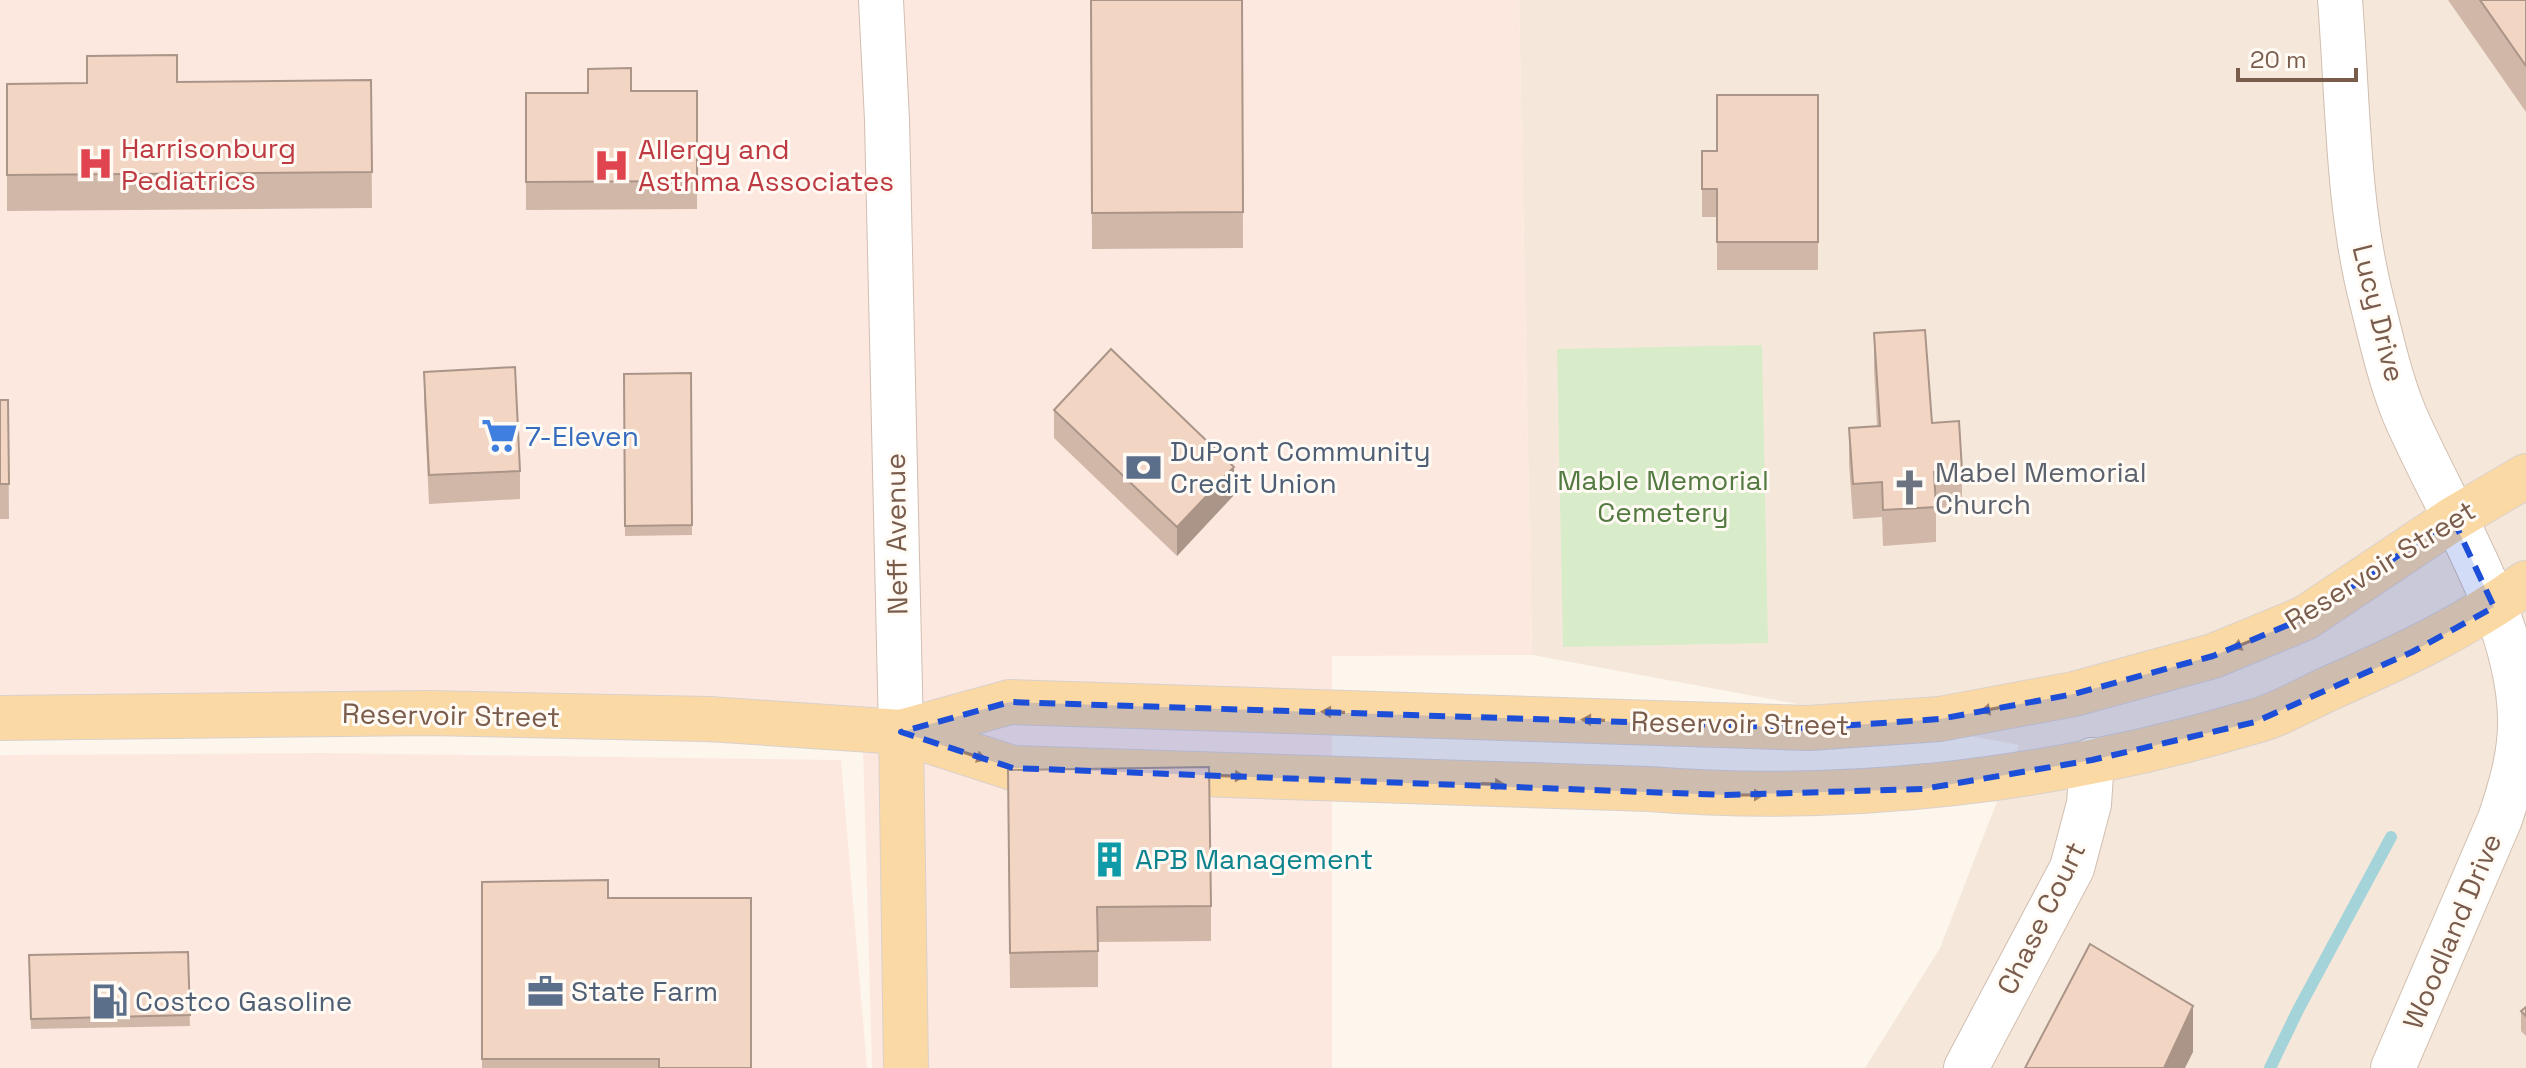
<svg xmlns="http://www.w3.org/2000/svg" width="2526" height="1068" font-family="'Space Grotesk',sans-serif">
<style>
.residential{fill:#f5e8da}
.commercial{fill:#fde8e0}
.green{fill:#d8ecc9}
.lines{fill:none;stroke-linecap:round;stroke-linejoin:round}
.stream{stroke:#a5d3da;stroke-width:12}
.minor-casing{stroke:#d1beb0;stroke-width:46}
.major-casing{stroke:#dad1cd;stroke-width:46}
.minor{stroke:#fff;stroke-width:44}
.major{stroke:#fbd9a5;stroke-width:44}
.wall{fill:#d1b7a8}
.shaded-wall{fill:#aa9588}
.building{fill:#f3d5c3;stroke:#aa9588;stroke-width:2}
.oneway{fill:#a18267}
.marked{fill:#1d4ed8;fill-opacity:0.2;stroke:#1d4ed8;stroke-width:6;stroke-dasharray:16 10;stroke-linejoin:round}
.labels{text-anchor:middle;stroke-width:6;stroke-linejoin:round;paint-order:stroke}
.health-label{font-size:28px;fill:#be3a42;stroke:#fffaf3;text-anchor:start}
.street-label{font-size:28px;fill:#7a5c4d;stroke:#fffaf3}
.shop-label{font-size:28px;fill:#366cbe;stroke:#fffaf3;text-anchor:start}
.service-label{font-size:28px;fill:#4e5e75;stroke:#fffaf3;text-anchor:start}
.worship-label{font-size:28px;fill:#5b616d;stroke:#fffaf3;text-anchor:start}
.park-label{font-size:28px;fill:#537a41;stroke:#fffaf3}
.culture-label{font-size:28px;fill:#0d838f;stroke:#fffaf3;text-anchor:start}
</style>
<rect width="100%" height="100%" fill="#fdf6ec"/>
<polygon class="residential" points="1519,0 2526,0 2526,1068 1865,1068 1940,948 2019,745 1532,655"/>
<g class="commercial">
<polygon points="0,0 1519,0 1532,655 1332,656 1332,1068 872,1068 863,747 0,722"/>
<polygon points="321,753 841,760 867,1068 0,1068 0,755"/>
</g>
<polygon class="green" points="1762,345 1768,643 1563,647 1557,349"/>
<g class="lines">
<polyline class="stream" points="2270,1068 2298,1010 2391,837"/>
<defs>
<g id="minor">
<polyline points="881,0 887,120 901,732"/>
<path d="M2340 0C2348 99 2347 205 2372 302 2381 338 2390 379 2404 413 2444 507 2518 615 2520 718 2521 753 2511 786 2500 819L2393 1068"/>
<polyline points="1966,1068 2072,868 2089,804 2092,760"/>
</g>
<g id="major">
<path d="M0 718 429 713 709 719 901 732 1013 768 1649 789C1852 805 2057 780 2252 722 2279 715 2304 700 2330 688 2398 658 2465 627 2526 583"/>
<polyline points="901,732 1010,702 1809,728 1940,719 2074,694 2213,656 2305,618 2453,519 2526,476"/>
<polyline points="901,732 906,1068"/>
</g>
</defs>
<use href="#minor" class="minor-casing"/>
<use href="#major" class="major-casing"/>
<use href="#minor" class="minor"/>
<use href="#major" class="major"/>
</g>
<g class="wall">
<polygon points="1091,0 1242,0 1243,248 1092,249"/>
<polygon points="2448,0 2526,0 2526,112"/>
<polygon points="371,80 372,208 7,211 7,84"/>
<polygon points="631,91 697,91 697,209 526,210 526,93"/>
<polygon points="1818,95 1818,270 1717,270 1717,217 1702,217 1702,151 1717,151"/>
<polygon points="1874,333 1962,470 1962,506 1936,508 1936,542 1883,546 1882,517 1853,519 1849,464 1849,428 1877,426 1874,369"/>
<polygon points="424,372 520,471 520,499 429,504 424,400"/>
<polygon points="691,373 692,535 625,536 624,374"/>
<polygon points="0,400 8,400 9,519 0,519"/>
<polygon points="1054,410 1234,495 1177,556 1054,438"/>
<polygon points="1008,805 1211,906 1211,941 1098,942 1098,987 1010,988"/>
<polygon points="482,882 608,898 751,1068 482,1068"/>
<polygon points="188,952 190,1026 31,1029 29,955"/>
<polygon points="2526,1007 2526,1036 2521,1031 2521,1011"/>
</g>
<g class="shaded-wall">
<polygon points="1234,467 1234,495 1177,556 1177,527"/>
<polygon points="2193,1006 2193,1052 2185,1068 2164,1068"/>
</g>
<g class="building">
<polygon points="1091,0 1242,0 1243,212 1092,213"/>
<polygon points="2480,0 2526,0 2526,66"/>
<polygon points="177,55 177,82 371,80 372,172 7,175 7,84 87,83 87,56"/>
<polygon points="631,68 631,91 697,91 697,181 526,182 526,93 588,93 588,69"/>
<polygon points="1717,95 1818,95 1818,242 1717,242 1717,189 1702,189 1702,151 1717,151"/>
<polygon points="1925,330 1932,423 1959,421 1962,470 1934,472 1936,507 1883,510 1882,482 1853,484 1849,428 1880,426 1874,333"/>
<polygon points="1111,349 1234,467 1177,527 1054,410"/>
<polygon points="515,367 520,471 429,475 424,372"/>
<polygon points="691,373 692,525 625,526 624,374"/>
<polygon points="0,400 8,400 9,484 0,484"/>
<polygon points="1209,767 1211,906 1097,907 1098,951 1010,953 1008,770"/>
<polygon points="608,880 608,898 751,898 751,1068 659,1068 659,1059 482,1059 482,882"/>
<polygon points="2090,944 2193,1006 2164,1068 2025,1068"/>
<polygon points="188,952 190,1015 31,1019 29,955"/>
<polygon points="2526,1007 2526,1016 2521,1011"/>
</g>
<defs><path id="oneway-solid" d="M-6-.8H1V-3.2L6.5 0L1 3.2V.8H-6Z" transform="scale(2)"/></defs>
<g class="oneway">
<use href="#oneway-solid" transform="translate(2243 644) rotate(158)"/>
<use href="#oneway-solid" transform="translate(1992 709) rotate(169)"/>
<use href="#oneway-solid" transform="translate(1333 712) rotate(-178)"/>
<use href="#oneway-solid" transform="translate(1593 720) rotate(-178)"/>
<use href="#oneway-solid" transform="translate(975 756) rotate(18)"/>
<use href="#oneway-solid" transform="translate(1233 776) rotate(2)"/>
<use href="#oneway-solid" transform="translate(1493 784) rotate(2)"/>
<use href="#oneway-solid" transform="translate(1752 795)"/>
</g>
<path class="marked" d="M2453 519 2494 607 2412 652 2255 722 2092 760 1923 789 1725 795 1013 768 901 732 1010 702 1809 728 1940 719 2074 694 2213 656 2305 618Z"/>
<defs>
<symbol id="hospital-bare" viewBox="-9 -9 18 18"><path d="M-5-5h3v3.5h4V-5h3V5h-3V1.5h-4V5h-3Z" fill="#e0444e" stroke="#fffaf3" stroke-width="2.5" paint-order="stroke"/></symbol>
<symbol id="supermarket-bare" viewBox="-9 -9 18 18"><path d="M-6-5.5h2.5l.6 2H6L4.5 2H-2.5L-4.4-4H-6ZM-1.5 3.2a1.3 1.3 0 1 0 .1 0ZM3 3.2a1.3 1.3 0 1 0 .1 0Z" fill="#3f7fe0" stroke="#fffaf3" stroke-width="2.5" paint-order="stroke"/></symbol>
<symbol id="bank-bare" viewBox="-9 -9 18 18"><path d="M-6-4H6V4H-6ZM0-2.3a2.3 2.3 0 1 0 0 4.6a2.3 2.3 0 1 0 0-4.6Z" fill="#5c6f8a" stroke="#fffaf3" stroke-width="2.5" paint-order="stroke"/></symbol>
<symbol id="church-bare" viewBox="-9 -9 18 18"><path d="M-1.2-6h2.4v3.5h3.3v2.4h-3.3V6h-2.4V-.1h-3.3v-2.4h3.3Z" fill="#6b7280" stroke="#fffaf3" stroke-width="2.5" paint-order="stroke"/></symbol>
<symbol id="building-bare" viewBox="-9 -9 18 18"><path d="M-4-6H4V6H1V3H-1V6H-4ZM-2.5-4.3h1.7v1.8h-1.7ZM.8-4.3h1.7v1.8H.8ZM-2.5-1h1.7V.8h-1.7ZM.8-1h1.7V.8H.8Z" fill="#0f9aa8" stroke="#fffaf3" stroke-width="2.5" paint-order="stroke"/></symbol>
<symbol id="office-bare" viewBox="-9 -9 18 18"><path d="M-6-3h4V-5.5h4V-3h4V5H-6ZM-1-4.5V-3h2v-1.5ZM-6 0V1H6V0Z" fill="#5c6f8a" stroke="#fffaf3" stroke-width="2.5" paint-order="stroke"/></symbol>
<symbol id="fuel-bare" viewBox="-9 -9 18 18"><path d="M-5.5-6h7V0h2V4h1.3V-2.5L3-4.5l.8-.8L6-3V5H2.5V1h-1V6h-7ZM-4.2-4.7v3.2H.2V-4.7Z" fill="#5c6f8a" stroke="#fffaf3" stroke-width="2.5" paint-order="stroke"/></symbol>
</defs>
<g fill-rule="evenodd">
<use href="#hospital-bare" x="70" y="138" width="51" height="51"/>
<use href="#hospital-bare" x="586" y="140" width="51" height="51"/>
<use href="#supermarket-bare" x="474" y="410" width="51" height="51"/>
<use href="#bank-bare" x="1118" y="442" width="51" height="51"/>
<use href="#church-bare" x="1884" y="462" width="51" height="51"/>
<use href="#building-bare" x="1084" y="834" width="51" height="51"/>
<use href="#office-bare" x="520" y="966" width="51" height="51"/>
<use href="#fuel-bare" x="84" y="976" width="51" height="51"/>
</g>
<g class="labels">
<g class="health-label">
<text x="121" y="158">Harrisonburg<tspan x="121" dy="32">Pediatrics</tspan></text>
<text x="638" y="159">Allergy and<tspan x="638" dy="32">Asthma Associates</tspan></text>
</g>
<g class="street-label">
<text transform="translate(2379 313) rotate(76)" y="10">Lucy Drive</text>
<text transform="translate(896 534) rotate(-91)" y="10">Neff Avenue</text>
<text transform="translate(2380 565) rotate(-32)" y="10">Reservoir Street</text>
<text transform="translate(451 715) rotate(1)" y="10">Reservoir Street</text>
<text transform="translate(1740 723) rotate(1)" y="10">Reservoir Street</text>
<text transform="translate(2041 918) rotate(-64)" y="10">Chase Court</text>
<text transform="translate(2452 931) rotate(-67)" y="10">Woodland Drive</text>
</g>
<g class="shop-label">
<text x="525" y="446">7-Eleven</text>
</g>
<g class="service-label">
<text x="1170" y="461">DuPont Community<tspan x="1170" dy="32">Credit Union</tspan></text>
<text x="571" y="1001">State Farm</text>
<text x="135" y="1011">Costco Gasoline</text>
</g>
<g class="worship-label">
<text x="1935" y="482">Mabel Memorial<tspan x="1935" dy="32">Church</tspan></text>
</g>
<g class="park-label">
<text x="1663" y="490">Mable Memorial<tspan x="1663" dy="32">Cemetery</tspan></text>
</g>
<g class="culture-label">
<text x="1135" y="869">APB Management</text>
</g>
</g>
<path d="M2238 68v12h118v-12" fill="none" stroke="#7a5c4d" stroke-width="4"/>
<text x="2250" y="68" font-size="24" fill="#7a5c4d" stroke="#fffaf3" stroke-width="6" paint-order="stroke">20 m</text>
</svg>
